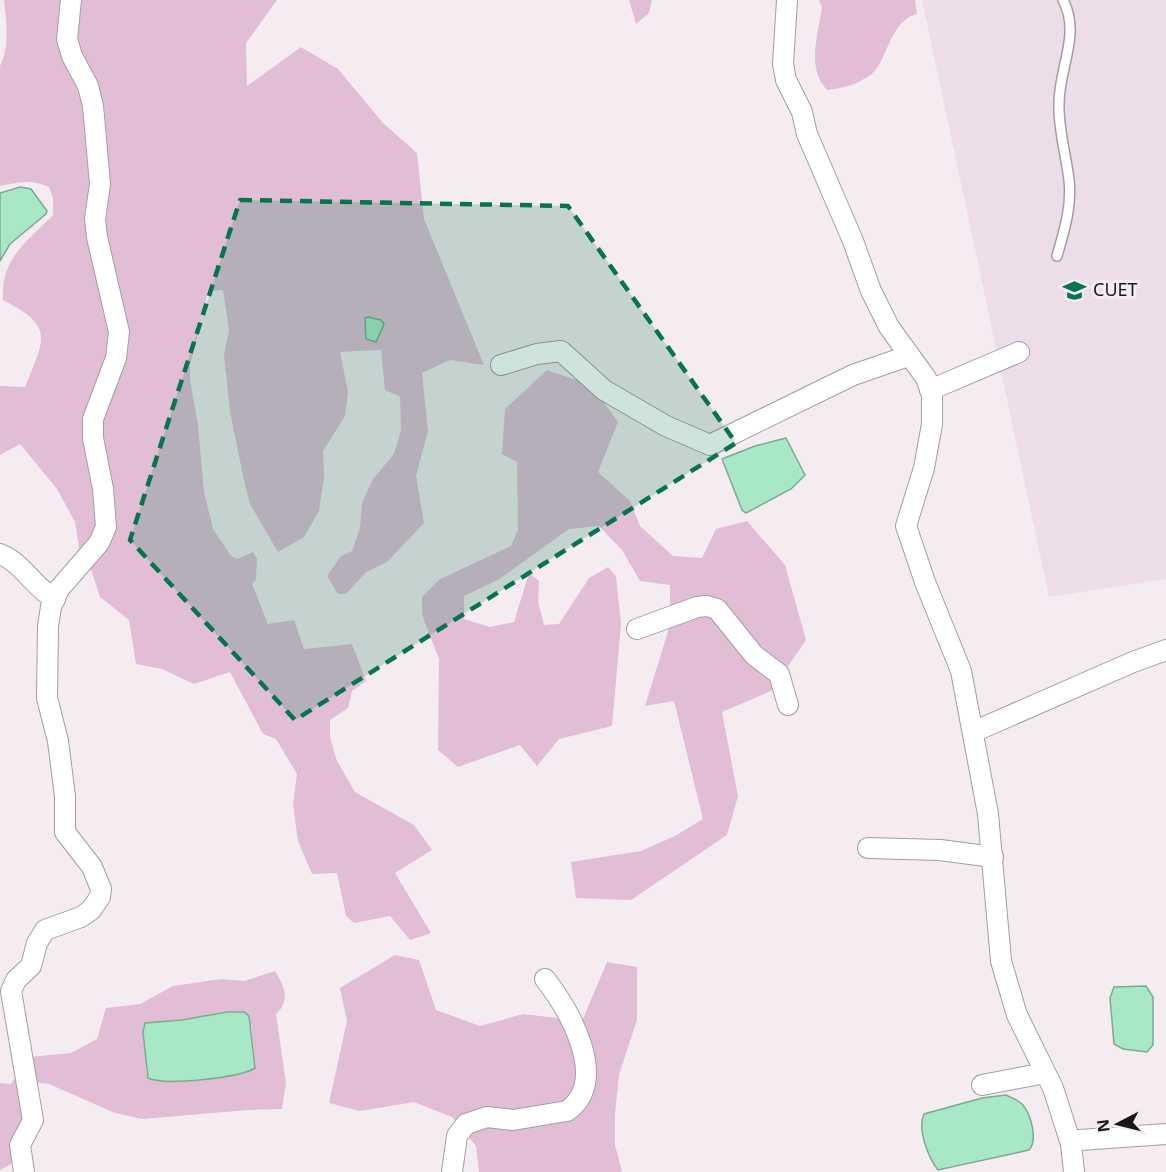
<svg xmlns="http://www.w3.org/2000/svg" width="1166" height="1172" font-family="'Noto Sans',sans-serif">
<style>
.built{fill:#eddde8}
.green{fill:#e1bed6;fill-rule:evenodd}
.water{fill:#a9e8c7;stroke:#7ea992;stroke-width:1.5}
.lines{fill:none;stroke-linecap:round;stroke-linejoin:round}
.service-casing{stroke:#a59ca2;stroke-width:12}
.minor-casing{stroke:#a59ca2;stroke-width:22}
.service{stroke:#fff;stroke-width:9}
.minor{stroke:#fff;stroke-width:20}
.marked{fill:#07744d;fill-opacity:0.2;stroke:#07744d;stroke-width:4.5;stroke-dasharray:12 8;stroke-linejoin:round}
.labels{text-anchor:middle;stroke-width:6;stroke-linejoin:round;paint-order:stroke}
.poi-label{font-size:18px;fill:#191618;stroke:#f5ecf2;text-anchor:start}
</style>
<rect width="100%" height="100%" fill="#f5ecf2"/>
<polygon class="built" points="922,0 1166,0 1166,579 1049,597"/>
<g class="green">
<path d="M4 0H277L246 43 247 86 301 47 338 69 383 123 417 153 424 219 484 365 450 360 422 373 428 431 416 476 424 523 387 562 366 572 346 594H338L327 576 341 556 352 551 360 528 362 503 373 479 394 454 401 430 400 397 385 390 381 350 340 352 348 392 345 416 323 451 324 477 319 511 304 537 278 552 250 504 245 485 230 412 224 355 229 330 223 290 208 291 190 366V380L198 425 204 492 213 529 231 556 237 559 253 552 257 559 256 580 252 584 268 624 294 620 304 649 352 644 366 681 352 691 348 708 330 720V737L337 761 355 792 414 825 432 850 395 873 431 933 410 940 390 916 354 923 346 916 337 873 312 874 298 841 293 804 297 774 276 739 263 734 230 672 194 684 162 669 136 664 129 620 100 597 90 566 79 548 75 522 57 489 20 444 0 455V386L25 387C44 339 56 327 3 300 0 258 29 240 53 215V198L49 187C32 179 19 182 0 186V66C10 46 6 21 4 0Z"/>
<polygon points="629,0 652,0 649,13 636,24"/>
<path d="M819 0H915L917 14C893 20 889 50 877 68 867 82 842 89 827 90 806 67 818 36 822 7Z"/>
<polygon points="547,370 591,385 618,422 598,472 630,501 640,526 673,556 702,558 716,529 747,521 785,565 806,640 771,691 722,712 738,796 727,835 631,900 576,898 571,862 641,851 675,836 703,819 674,701 645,706 670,625 670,585 640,581 622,550 599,526 569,529 498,580 464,596 464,619 490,627 514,622 529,573 539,581 538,602 544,625 559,624 589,578 608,567 616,576 621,624 612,726 559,739 537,766 520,745 458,767 438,750 439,659 422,615 422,597 440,579 511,546 518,530 517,462 502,454 505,409"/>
<polygon points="395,955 419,960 436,1010 480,1026 523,1014 582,1021 607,962 637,967 637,1020 619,1075 615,1114 615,1145 622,1172 479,1172 476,1146 452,1117 414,1102 360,1111 329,1103 347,1021 340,988"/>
<path d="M275 971C284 985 291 1001 276 1014L286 1083 282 1109 248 1110 142 1119 115 1113 49 1084 31 1082C30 1115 36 1154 0 1170V1083L11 1084 29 1057 71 1053 97 1039 106 1008 140 1004 173 986 221 979 244 981ZM182 1020 251 1024 255 1068C233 1082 180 1080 154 1081L146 1073 145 1023Z"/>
</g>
<g class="water">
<polygon points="20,187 31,189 47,211 46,214 10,244 0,261 0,193"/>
<polygon points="368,317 381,320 384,324 376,342 366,339 365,318"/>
<polygon points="786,438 805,475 791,489 746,513 742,510 722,459 755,446"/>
<polygon points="1146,986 1153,997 1153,1045 1147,1052 1123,1049 1114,1044 1110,998 1114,987"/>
<path d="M227 1012H244L249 1016 255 1068C239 1078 165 1086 148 1078L143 1032 145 1023 182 1020Z"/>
<path d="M1006 1095C1012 1098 1019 1100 1023 1105 1031 1115 1038 1140 1029 1150L938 1170C928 1157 917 1129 924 1114L982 1098Z"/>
</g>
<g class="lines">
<defs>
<path id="service" d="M1057 256C1064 231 1072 207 1069 180 1066 154 1058 129 1059 103 1059 68 1081 34 1063 0"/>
<g id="minor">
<polyline points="787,0 783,64 786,80 802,112 807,134 853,241 871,291 889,327 926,378 932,395 932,424 924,468 906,526 925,582 961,671 988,814 1001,961 1017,1015 1053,1088 1071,1144"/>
<polyline points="501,365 537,354 561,351 604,390 666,426 710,445 853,375 908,356"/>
<polyline points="930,390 1019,352"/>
<path d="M0 554C23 563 34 588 55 599"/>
<polyline points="637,629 697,607 707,606 717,609 754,655 779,674 788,705"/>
<polyline points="973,732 1133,662 1166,650"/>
<polyline points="868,848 940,850 993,857"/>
<polyline points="982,1085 1045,1073"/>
<polyline points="24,1172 20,1145 33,1120 11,991 16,980 31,966 37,943 45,930 81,917 91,910 100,897 101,889 92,867 65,832 65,796 58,741 47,698 48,626 51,607 59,589 99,543 106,527 103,489 93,438 93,419 116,358 119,332 97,237 95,219 100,184 93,106 88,86 72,56 67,39 71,0"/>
<path d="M452 1172 457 1136 466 1124 487 1117 513 1120 567 1111C610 1081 570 1011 545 979"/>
<polyline points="1074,1172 1071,1144 1080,1140 1166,1134"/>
</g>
</defs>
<use href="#service" class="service-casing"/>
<use href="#minor" class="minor-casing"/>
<use href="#service" class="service"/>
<use href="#minor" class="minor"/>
</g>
<path class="marked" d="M240 200 568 206 736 443 295 720 130 540Z"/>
<defs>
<symbol id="university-bare" viewBox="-9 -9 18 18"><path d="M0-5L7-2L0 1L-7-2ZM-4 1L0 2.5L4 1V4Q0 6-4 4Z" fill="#07744d" stroke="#f5ecf2" stroke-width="2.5" paint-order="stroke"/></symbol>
</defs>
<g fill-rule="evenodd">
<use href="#university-bare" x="1058" y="274" width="33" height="33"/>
</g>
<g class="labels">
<g class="poi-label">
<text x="1093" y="296">CUET</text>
</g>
</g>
<g transform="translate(1118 1124) rotate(263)" stroke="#f5ecf2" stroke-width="4.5" paint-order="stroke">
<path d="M0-4.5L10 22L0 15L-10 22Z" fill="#191618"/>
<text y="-9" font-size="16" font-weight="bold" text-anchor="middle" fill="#191618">N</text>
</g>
</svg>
